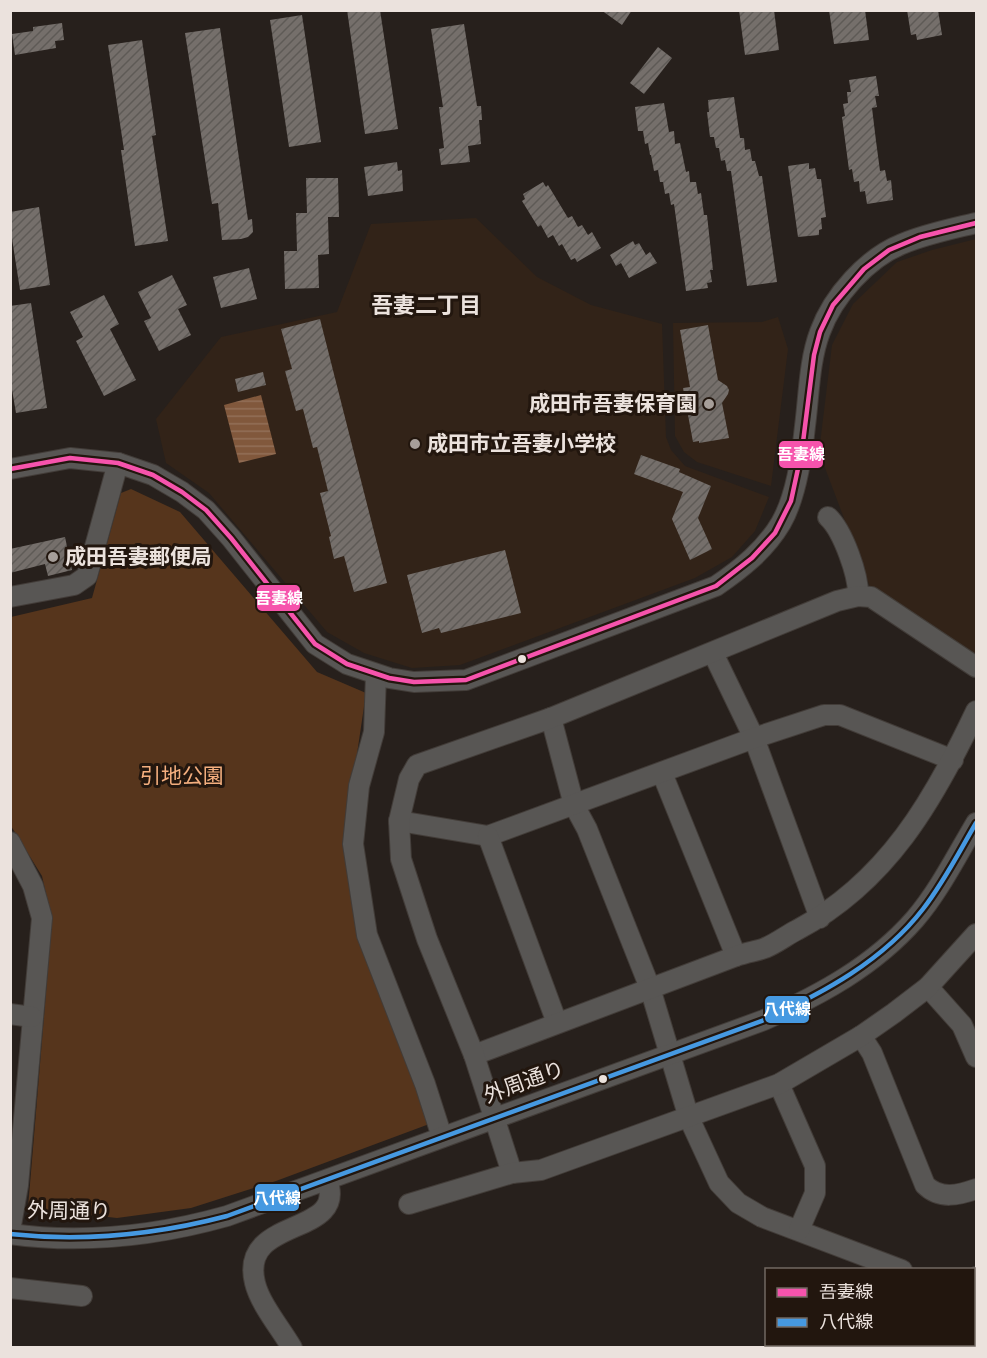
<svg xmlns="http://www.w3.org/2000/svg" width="987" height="1358" font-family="Overpass,'Noto Sans JP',sans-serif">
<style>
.built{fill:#322318}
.green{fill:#56351c}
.water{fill:url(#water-rules)}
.building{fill:url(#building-hatch)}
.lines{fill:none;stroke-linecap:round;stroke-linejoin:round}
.minor-casing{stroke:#423c38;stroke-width:22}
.minor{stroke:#585654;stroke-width:20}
.bus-1-casing{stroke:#22160e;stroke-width:9}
.bus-2-casing{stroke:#22160e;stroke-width:9}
.bus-1{stroke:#f653ac;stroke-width:4.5}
.bus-2{stroke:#4699e1;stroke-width:4.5}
.poi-dot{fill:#a69e99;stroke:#22160e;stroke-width:2}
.bus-dot{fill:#ebe2dd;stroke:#22160e;stroke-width:2}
.labels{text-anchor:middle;stroke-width:6;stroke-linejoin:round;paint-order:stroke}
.poi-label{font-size:21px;font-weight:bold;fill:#ebe2dd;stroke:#22160e;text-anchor:start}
.park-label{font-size:21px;fill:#f3ae7e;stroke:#22160e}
.street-label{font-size:21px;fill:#ebe2dd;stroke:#22160e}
.neighbourhood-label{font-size:22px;font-weight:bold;fill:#ebe2dd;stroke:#22160e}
.line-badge{stroke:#22160e;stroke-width:2}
.badge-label{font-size:16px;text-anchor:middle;font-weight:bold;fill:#fff}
</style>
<defs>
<pattern id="water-rules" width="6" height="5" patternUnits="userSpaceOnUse" patternTransform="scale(1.5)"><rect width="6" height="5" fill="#81583c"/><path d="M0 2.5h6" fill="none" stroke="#937058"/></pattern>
<pattern id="building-hatch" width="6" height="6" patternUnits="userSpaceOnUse" patternTransform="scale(1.5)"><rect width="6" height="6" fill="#756f6b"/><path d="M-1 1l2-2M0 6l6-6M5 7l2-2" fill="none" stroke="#5e5a56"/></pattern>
</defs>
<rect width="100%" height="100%" fill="#27201c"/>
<g class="built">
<polygon points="476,218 537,277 591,305 662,324 666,437 671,450 685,466 769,497 755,531 732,557 695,578 460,665 412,668 364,653 327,632 209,493 166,463 156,419 221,337 337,312 371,224"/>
<polygon points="976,239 976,660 873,595 819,452 832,345 853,304 897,262 932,250"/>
<polygon points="778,317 788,349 771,486 697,462 684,452 675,436 673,323 762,322"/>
</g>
<polygon class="green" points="131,489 180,512 317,672 366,693 344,842 432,1123 276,1181 191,1208 117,1218 28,1208 52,920 42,876 11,826 11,617 92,598 121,493"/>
<polygon class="water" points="261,395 276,454 239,463 224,405"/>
<g class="building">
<polygon points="347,10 380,10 398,129 365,134"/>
<polygon points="601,10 632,10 622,25"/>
<polygon points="739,10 774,10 779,50 745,55"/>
<polygon points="829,10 865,10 869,40 834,44"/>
<polygon points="907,10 938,10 942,35 917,40 916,34 911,35"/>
<polygon points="302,15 321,142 289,147 270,20"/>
<polygon points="62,23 64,40 55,41 56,48 15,55 12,34 33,31 33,27"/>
<polygon points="464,24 477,106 481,106 482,120 479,120 481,144 468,146 470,162 441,165 439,149 444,148 439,107 443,107 431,29"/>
<polygon points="220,28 248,220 252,219 253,232 248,237 241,239 222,240 218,203 212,204 185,33"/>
<polygon points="142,40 156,135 152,136 168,241 135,246 121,150 124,150 108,45"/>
<polygon points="658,47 672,58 644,94 630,83"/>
<polygon points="876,76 879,96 875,96 877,107 872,108 876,141 880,171 885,170 887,181 891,180 893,200 867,204 865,191 860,192 859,181 854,182 852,169 849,170 842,117 845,116 843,104 848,103 847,92 851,92 849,80"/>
<polygon points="734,97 740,138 744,138 745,150 750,149 752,161 755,161 759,176 762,176 777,282 747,286 731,171 727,171 725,160 721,161 719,148 716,148 714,137 710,137 707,112 709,112 708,100"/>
<polygon points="664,103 669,132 674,131 675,144 680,143 686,172 689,171 690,182 696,182 698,194 701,193 704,215 707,215 713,270 710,270 712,282 707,283 708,288 686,291 674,204 671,205 669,193 665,194 663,182 660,182 658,170 654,171 651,155 650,155 648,143 645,144 643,131 638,131 635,107"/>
<polygon points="397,162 398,171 402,170 403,191 368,196 364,167"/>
<polygon points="809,163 809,169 815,168 817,179 821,179 826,217 821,218 822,229 819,230 819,235 798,237 788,166"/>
<polygon points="306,178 338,178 339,217 328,217 329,254 318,255 319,288 285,289 284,251 297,251 296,213 307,213"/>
<polygon points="543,182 546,187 548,185 568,218 572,216 578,227 582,225 588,235 592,232 601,248 577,262 575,258 571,260 562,244 559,246 553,235 548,238 541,225 538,227 522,201 525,199 523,194"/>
<polygon points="39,207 50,285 20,290 10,226 10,212"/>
<polygon points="633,241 635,245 639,243 646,255 650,252 657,263 629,278 621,263 616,266 610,255"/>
<polygon points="249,268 257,299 221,308 213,277"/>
<polygon points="172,275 187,305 178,309 191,335 159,351 144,321 151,318 138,292"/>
<polygon points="104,295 119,324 110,329 136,380 104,396 76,341 83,337 70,312"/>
<polygon points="31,303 47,408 16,413 10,378 10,306"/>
<polygon points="320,319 387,583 354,592 344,556 334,559 329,537 331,536 320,493 328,491 317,447 313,448 303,409 296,411 285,371 292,369 281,329"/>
<polygon points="708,325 718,380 727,386 729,390 728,394 722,403 729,438 699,443 699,441 693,442 683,388 690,387 680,330"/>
<polygon points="263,372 266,385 238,392 235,379"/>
<polygon points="641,455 680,469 679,472 711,486 698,518 712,549 690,560 672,519 683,492 634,474"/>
<polygon points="65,537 72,570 48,576 45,564 10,573 10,549"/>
<polygon points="505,550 521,613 441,633 439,628 422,633 407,575"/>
</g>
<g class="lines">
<defs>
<g id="minor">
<path d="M10 469 70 458 118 463 153 475 182 492 206 510 231 538 315 644 347 664 389 678 414 682 466 680 716 586C741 569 765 550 781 523 796 497 802 456 805 426 809 396 809 361 820 332 833 296 867 258 902 244 926 234 951 229 976 223"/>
<path d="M828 517C843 531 859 576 858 596"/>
<polyline points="10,597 74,585 87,576 118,463"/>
<polyline points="713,653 754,738 820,918"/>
<polyline points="376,675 374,732 359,786 353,844 367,935 425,1084 442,1137"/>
<polyline points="551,718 574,805 587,829 650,988 689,1118 719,1183 738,1203 762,1217 902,1270"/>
<polyline points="662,773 736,956"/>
<polyline points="399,821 488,836 754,738 824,715 840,715 953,760"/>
<polyline points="488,836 557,1023"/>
<polyline points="10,842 33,886 42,918 18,1185 10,1231"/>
<polyline points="928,987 962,1025 976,1057"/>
<polyline points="10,1014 32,1017"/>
<path d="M861 1036 872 1053 925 1185C940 1200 959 1195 976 1189"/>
<path d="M474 1055 739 955C748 952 757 951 765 948 777 943 787 935 797 930 887 882 934 800 976 711"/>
<polyline points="779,1084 815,1166 815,1193 799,1230"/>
<polyline points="512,1173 474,1055 427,939 401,859 399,821 409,779 417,765 551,718 837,601 858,596 871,597 976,667"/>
<polyline points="409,1204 512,1173 541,1170 779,1084 861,1036 894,1013 928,987 976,934"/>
<path d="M10 1234C83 1244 156 1236 227 1216L764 1020C820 995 874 966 915 919 939 891 957 855 976 823"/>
<polyline points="974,1278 976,1277"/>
<polyline points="10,1288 82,1296"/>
<polyline points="974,1343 976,1348"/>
<path d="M292 1348C281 1329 260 1304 255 1283 238 1215 349 1238 327 1180"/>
</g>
</defs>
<use href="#minor" class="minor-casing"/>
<use href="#minor" class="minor"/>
<defs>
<polyline id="bus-1" points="10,469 70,458 118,463 153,475 182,492 206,510 231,538 315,644 347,664 389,678 414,682 466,680 716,586 752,558 775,533 791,501 802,450 814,355 820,332 833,305 864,269 889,250 920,237 976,223"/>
<path id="bus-2" d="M10 1234C85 1242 155 1235 227 1216L764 1020C823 993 883 961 923 909 944 882 959 852 976 823"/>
</defs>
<use href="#bus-1" class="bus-1-casing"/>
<use href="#bus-2" class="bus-2-casing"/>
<use href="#bus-1" class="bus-1"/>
<use href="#bus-2" class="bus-2"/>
</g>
<g class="poi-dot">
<circle cx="709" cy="404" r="6"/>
<circle cx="415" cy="444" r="6"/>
<circle cx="53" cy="557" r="6"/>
</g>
<g class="bus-dot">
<circle cx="522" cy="659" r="5"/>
<circle cx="603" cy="1079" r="5"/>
</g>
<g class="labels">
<g class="poi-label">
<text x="697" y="411" text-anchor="end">成田市吾妻保育園</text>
<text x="427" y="451">成田市立吾妻小学校</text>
<text x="65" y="564">成田吾妻郵便局</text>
</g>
<g class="park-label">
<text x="182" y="783">引地公園</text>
</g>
<g class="street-label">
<text transform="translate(524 1082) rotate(-20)" y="7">外周通り</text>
<text transform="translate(69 1211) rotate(1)" y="7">外周通り</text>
</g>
<g class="neighbourhood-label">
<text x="426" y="313">吾妻二丁目</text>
</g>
</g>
<g class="line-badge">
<rect x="778" y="440" width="46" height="29" rx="6" fill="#f653ac"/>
<rect x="256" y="584" width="45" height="28" rx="6" fill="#f653ac"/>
<rect x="764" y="995" width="46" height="29" rx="6" fill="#4699e1"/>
<rect x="254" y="1183" width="46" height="29" rx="6" fill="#4699e1"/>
</g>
<g class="badge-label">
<text x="801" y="460">吾妻線</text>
<text x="279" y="604">吾妻線</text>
<text x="787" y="1015">八代線</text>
<text x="277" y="1204">八代線</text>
</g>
<rect width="987" height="1358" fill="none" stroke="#ebe2dd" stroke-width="24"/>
<rect x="765" y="1268" width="210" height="78" fill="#22160e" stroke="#726861" stroke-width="1.5"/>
<rect x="777" y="1288" width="30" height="9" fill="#f653ac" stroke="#726861" stroke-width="1.5"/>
<text x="819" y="1298" font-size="18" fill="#ebe2dd">吾妻線</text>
<rect x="777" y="1318" width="30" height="9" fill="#4699e1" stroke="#726861" stroke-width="1.5"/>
<text x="819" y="1328" font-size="18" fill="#ebe2dd">八代線</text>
</svg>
